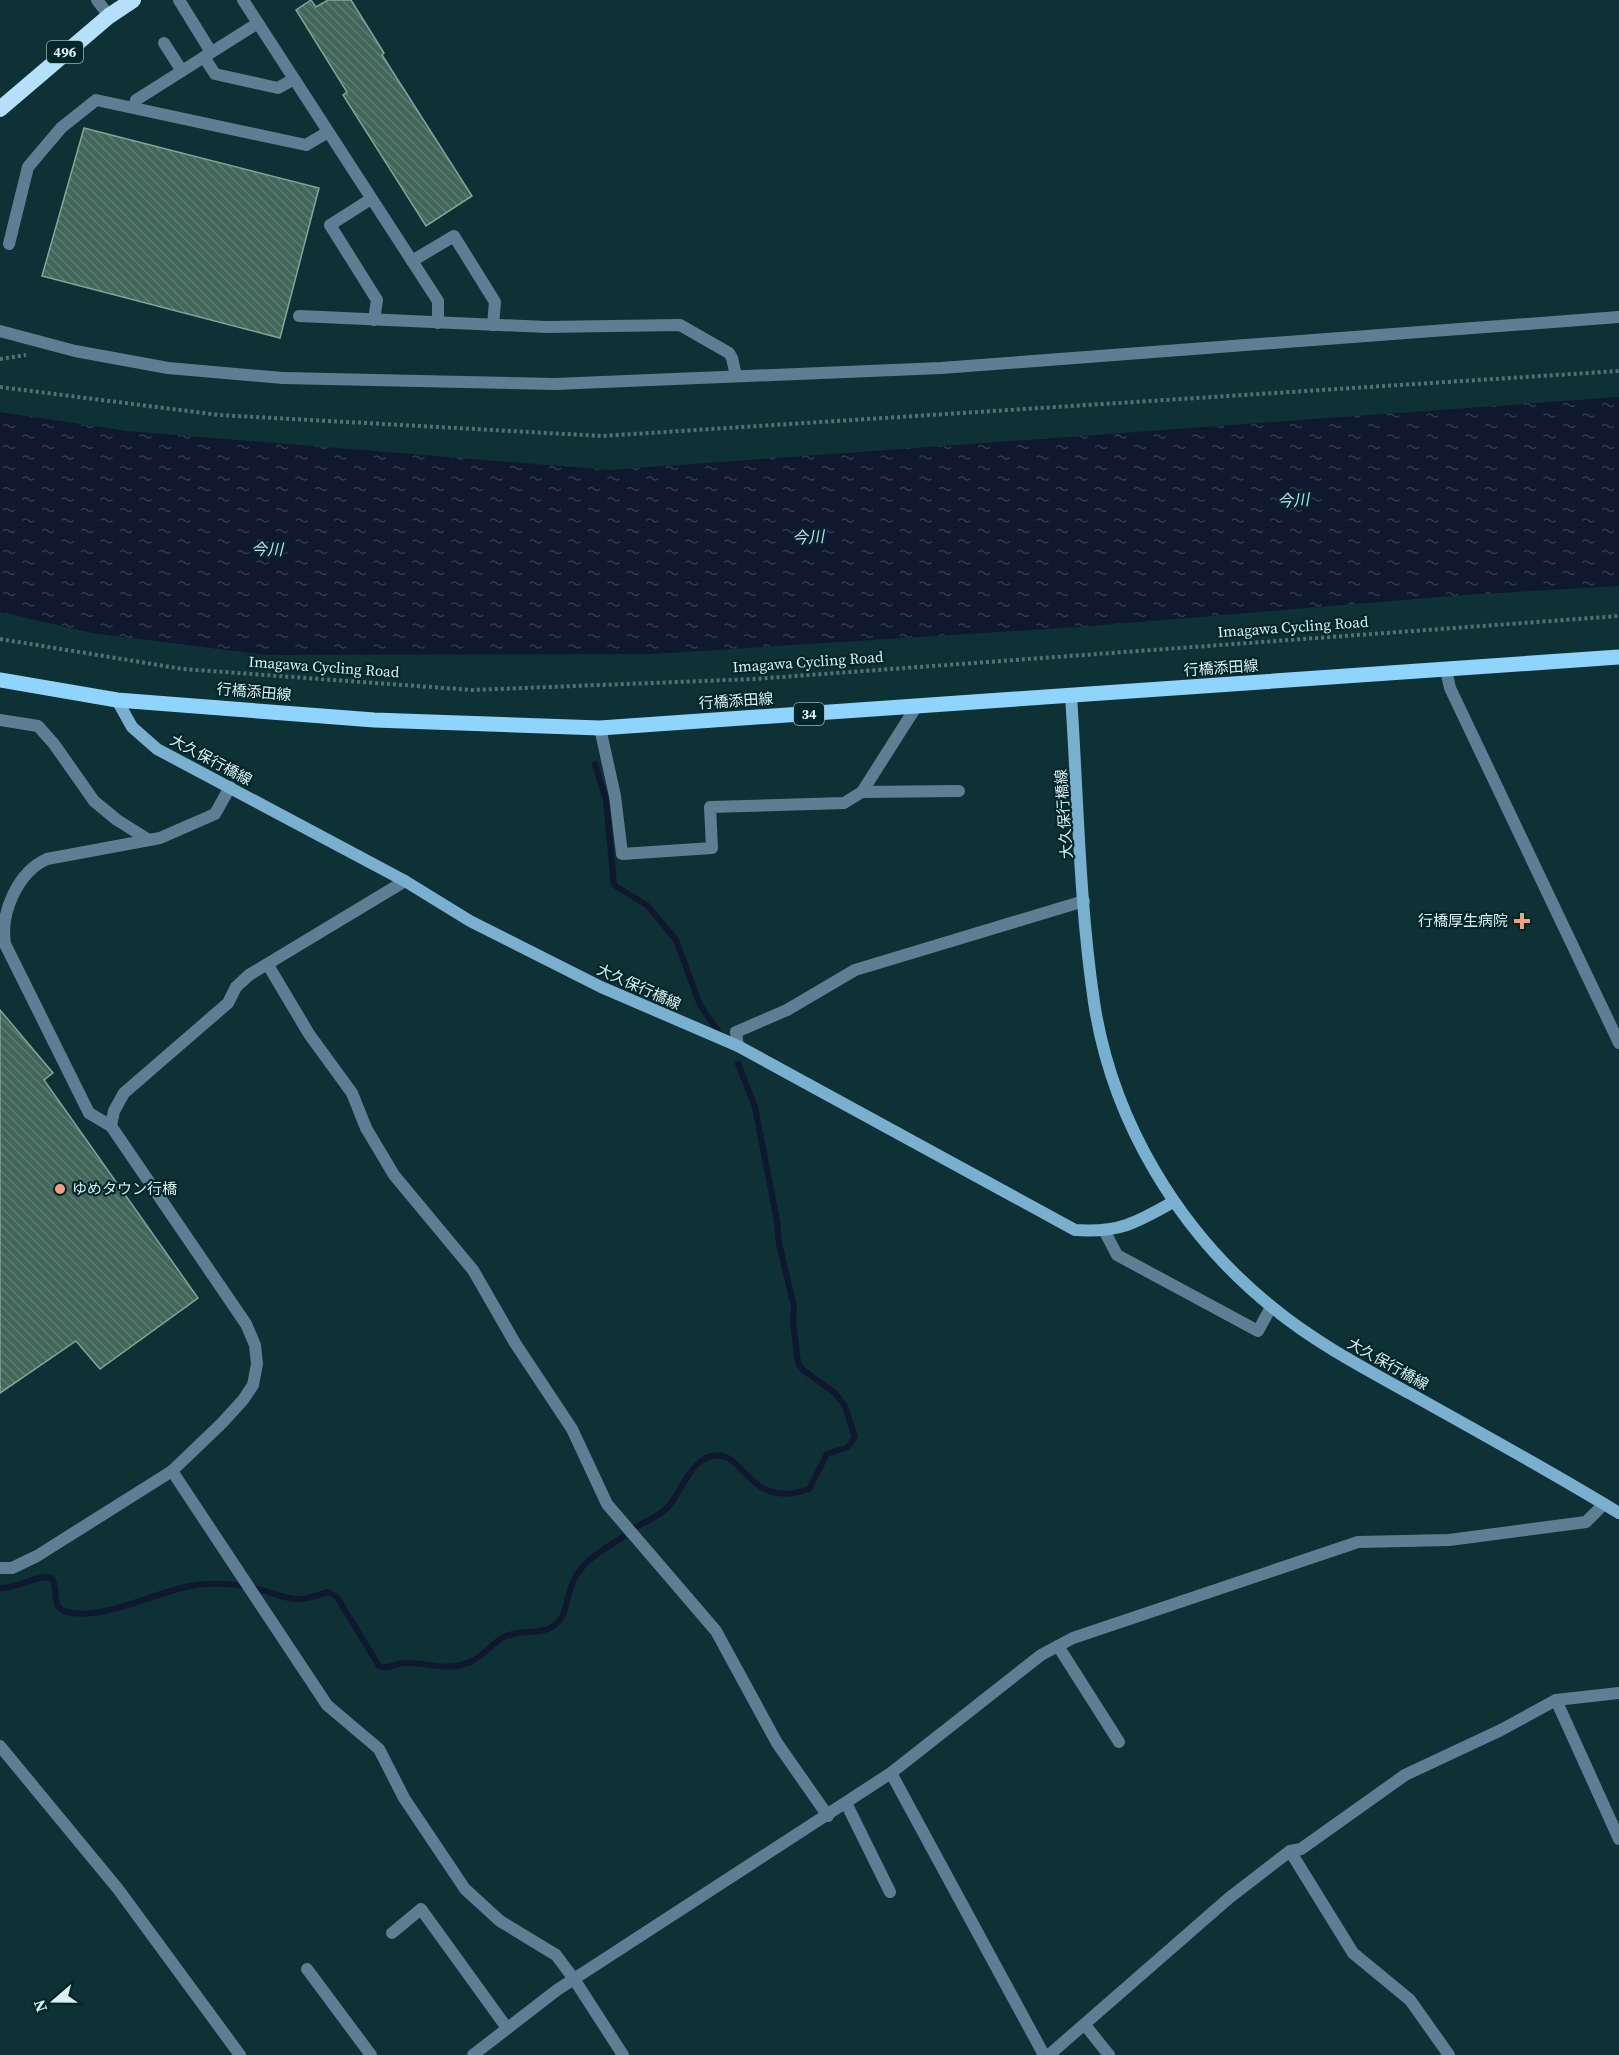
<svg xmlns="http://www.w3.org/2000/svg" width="1619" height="2055" font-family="'Source Serif 4','Noto Sans JP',serif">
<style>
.water{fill:url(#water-ripples)}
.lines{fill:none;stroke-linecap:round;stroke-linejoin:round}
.stream{stroke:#10182f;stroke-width:6}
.building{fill:url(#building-back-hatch);stroke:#84a598;stroke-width:1.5}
.path{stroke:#537174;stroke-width:4;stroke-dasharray:3 3;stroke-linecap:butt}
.service{stroke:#5e7f93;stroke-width:12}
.minor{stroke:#5e7f93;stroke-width:12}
.tertiary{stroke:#5e7f93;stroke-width:12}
.secondary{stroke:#79afcf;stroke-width:12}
.primary{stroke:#8ed4fd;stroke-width:15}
.trunk{stroke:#b5e0fa;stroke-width:16}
.poi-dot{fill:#f39f82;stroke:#02272a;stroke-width:2}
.labels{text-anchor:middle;stroke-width:4.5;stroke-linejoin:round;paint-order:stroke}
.shield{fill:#02272a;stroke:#9bb3b5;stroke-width:1.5}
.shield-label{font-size:14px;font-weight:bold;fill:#dceff1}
.street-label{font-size:15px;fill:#dceff1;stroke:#02272a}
.poi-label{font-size:15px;fill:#dceff1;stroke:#02272a;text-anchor:end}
.water-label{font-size:16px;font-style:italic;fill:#ccd9f9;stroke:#02272a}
</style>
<defs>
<pattern id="water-ripples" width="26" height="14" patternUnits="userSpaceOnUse" patternTransform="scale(1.5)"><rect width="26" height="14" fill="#10182f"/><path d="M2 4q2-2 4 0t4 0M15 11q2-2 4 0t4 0" fill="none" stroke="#323a4e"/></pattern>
<pattern id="building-back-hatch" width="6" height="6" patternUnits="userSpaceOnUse" patternTransform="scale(1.5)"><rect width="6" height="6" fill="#42675a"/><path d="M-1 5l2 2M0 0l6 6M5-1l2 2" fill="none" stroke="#5d7d72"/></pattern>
</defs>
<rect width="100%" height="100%" fill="#0d3134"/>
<polygon class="water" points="1619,397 1619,586 1464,595 1079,627 652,654 266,655 92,633 0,612 0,412 127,431 610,470"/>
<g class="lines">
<g class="stream">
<polyline points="595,764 606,800 614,885 648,906 676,940 700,1005 718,1031"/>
<path d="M636 1527C646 1521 660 1516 668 1507 682 1492 689 1461 712 1456 745 1448 747 1511 809 1489L827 1454 848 1447 855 1437 845 1406 835 1393 803 1370 798 1363 793 1320 794 1307 779 1243 777 1221 755 1107 738 1064"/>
<path d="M0 1588C18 1589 35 1574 52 1578 59 1590 50 1608 67 1612 106 1622 164 1586 206 1584 224 1583 243 1585 261 1590 273 1593 288 1600 301 1599 310 1599 320 1594 328 1592L337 1597 379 1666C389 1670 394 1663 405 1663 429 1662 448 1673 472 1661 487 1654 496 1637 513 1634 530 1630 548 1635 560 1620 567 1611 566 1600 570 1590 578 1562 600 1552 623 1537"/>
</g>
</g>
<g class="building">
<polygon points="311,0 316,7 328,0 351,0 384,53 382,55 472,196 426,226 343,95 347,92 296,10"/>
<polygon points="84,128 319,188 280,338 42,276"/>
<polygon points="0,1010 53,1073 44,1080 198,1298 100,1369 76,1341 0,1393"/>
</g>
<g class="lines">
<g class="path">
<polyline points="0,359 26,355"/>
<polyline points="0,387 219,415 602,436 1619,371"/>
<polyline points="0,639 183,669 472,690 754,679 1619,616"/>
</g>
<g class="service">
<polyline points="179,0 211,52"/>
<polyline points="243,0 438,301 438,323"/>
<polyline points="164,43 182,71"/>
<polyline points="204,57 215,74 278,88 294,79"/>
<polyline points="134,108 136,100 258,23"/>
<polyline points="371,199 330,225 377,300 374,320"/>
<polyline points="9,244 28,167 61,128 96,100 306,145 328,132"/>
<polyline points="412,261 454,236 495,302 493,325"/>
<polyline points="299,316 546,327 680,325 729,353 732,358 736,376"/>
</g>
<g class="minor">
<polyline points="97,0 109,16"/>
<polyline points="0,331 75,351 168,368 283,378"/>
<polyline points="1446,670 1450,688 1619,1043"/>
<polyline points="0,720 38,726 54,744 94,801 117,820 149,840"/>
<polyline points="600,728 615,796 622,854 712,848 710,807 844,803 862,792 916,707"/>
<polyline points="862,792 959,791"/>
<polyline points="268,965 309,1034 352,1093 366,1128 394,1175 473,1270 515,1343 572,1429 607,1504 716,1631 777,1743 828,1816"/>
<polyline points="738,1046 736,1032 787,1010 855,970 1084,901"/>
<path d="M111 1126 89 1113 5 944C0 912 18 872 47 859L160 838 215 814 230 787"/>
<polyline points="1105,1232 1117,1255 1258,1331 1271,1307"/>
<polyline points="172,1471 327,1705 379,1749 404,1798 465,1889 500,1921 556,1955 574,1979 623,2055"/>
<polyline points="0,1568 12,1568 37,1556 172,1471 222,1423 243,1400 253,1385 257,1364 255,1345 246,1324 111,1126 114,1111 124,1093 228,1003 236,987 249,975 405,881"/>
<polyline points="1058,1646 1119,1742"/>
<polyline points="1556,1700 1619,1839"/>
<polyline points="0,1746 118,1889 240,2055"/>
<polyline points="891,1773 1044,2055"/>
<polyline points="846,1803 890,1892"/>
<polyline points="1290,1851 1353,1953 1410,2000 1449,2055"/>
<polyline points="392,1933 421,1909 507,2028"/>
<polyline points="307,1969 371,2055"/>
<polyline points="1085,2025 1109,2055"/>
<polyline points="473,2055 557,1990 891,1773 1041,1655 1073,1638 1358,1542 1449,1540 1586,1522 1604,1504"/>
<polyline points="1049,2055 1229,1898 1290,1851 1301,1849 1405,1775 1501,1730 1556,1700 1619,1693"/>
</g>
<polyline class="tertiary" points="283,378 555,384 941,368 1619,317"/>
<g class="secondary">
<path d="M1071 696C1078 798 1079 901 1094 1002 1112 1121 1179 1232 1272 1307 1313 1341 1362 1367 1409 1393 1479 1432 1550 1471 1619 1513"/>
<path d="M117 700 132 727 157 749 405 881 470 921 601 987 738 1046 1075 1230C1119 1233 1136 1223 1173 1202"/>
</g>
<polyline class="primary" points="0,680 117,700 374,720 600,728 1619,657"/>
<polyline class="trunk" points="0,109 109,16 133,0"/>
</g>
<g class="poi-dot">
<path d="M1519 912h6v6h6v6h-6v6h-6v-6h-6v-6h6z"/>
<circle cx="60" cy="1189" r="6"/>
</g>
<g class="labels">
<g class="shield">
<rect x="47" y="41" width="36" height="22" rx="4.5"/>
<rect x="794" y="703" width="30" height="22" rx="4.5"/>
</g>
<g class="shield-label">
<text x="65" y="57">496</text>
<text x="809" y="719">34</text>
</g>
<g class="street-label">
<text transform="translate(1293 627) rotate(-4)" y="5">Imagawa Cycling Road</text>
<text transform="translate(808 662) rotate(-4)" y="5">Imagawa Cycling Road</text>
<text transform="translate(324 667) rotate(4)" y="5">Imagawa Cycling Road</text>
<text transform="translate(1221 668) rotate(-4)" y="5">行橋添田線</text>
<text transform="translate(254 692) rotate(5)" y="5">行橋添田線</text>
<text transform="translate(736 701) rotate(-4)" y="5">行橋添田線</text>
<text transform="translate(211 760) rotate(28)" y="5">大久保行橋線</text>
<text transform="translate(1064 814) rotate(-94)" y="5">大久保行橋線</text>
<text transform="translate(639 987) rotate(24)" y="5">大久保行橋線</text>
<text transform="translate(1388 1364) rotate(29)" y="5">大久保行橋線</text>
</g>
<g class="poi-label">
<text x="1508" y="926">行橋厚生病院</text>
<text x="72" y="1194" text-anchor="start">ゆめタウン行橋</text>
</g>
<g class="water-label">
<text transform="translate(1293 500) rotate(-4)" y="6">今川</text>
<text transform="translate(808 537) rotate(-4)" y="6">今川</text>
<text x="267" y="555">今川</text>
</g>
</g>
<g transform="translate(54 2001) rotate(250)" stroke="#02272a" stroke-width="4.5" paint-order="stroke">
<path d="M0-4.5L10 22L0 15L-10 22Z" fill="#dceff1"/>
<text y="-9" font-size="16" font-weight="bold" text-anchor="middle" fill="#dceff1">N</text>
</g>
</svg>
